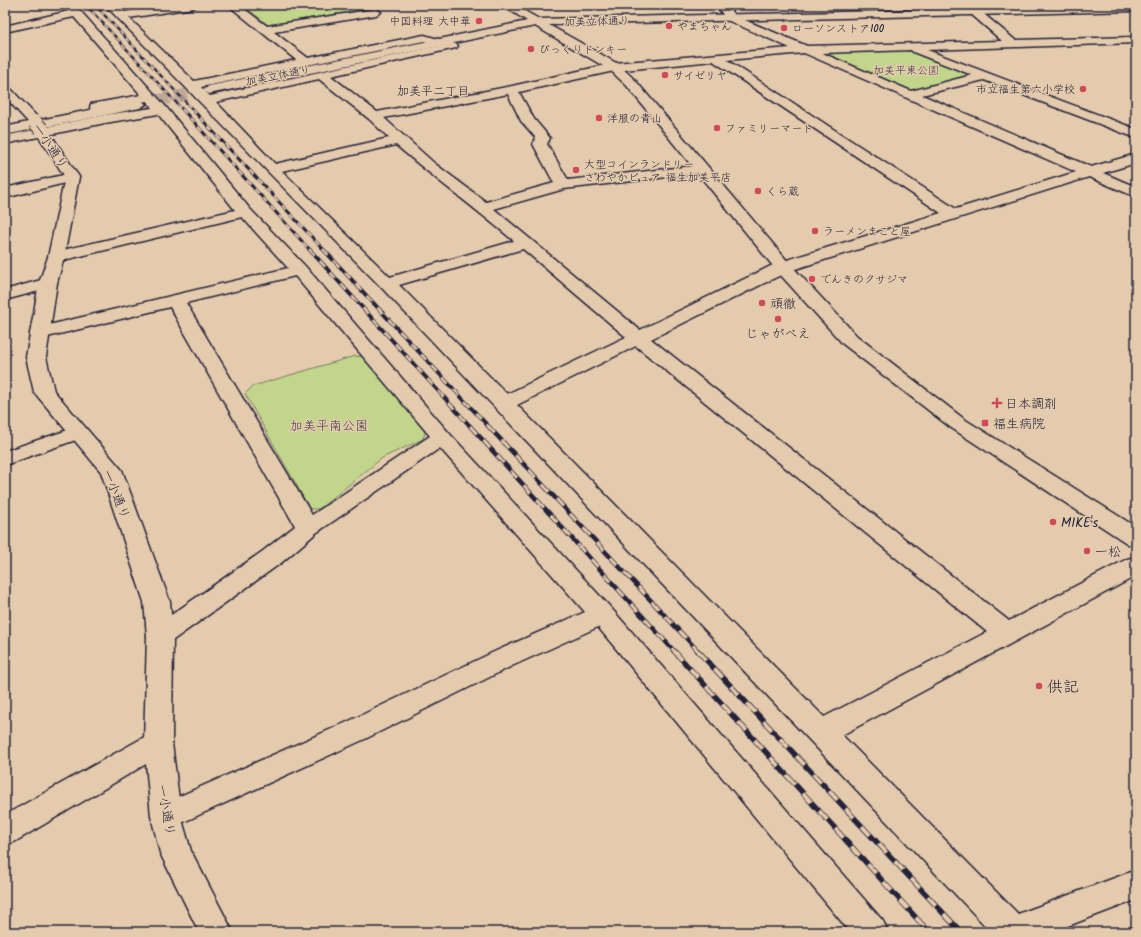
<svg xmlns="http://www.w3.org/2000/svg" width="1141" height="937" font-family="Kalam,'Klee One',sans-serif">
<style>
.green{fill:#c2d68b;stroke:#727c63}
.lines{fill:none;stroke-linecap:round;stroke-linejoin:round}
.secondary-tunnel{stroke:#bea996;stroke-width:12;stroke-dasharray:12 6;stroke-linecap:butt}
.street-casing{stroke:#22223b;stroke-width:3}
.secondary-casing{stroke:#22223b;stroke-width:3}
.street{fill:#e5cbad;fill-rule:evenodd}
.secondary{fill:#e5cbad;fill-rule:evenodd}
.rail-far4-casing{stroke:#22223b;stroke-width:2.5}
.rail-far3-casing{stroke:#22223b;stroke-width:3}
.rail-far2-casing{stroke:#22223b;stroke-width:4}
.rail-far1-casing{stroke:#22223b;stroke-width:4.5}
.rail-casing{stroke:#22223b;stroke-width:5.5}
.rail-far4{stroke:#e5cbad;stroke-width:1.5;stroke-dasharray:4.5;stroke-linecap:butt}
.rail-far3{stroke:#e5cbad;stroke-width:2;stroke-dasharray:6;stroke-linecap:butt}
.rail-far2{stroke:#e5cbad;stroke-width:2.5;stroke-dasharray:8;stroke-linecap:butt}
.rail-far1{stroke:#e5cbad;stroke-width:3;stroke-dasharray:10;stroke-linecap:butt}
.rail{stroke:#e5cbad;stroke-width:4;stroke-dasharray:12;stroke-linecap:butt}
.secondary-bridge-casing{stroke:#22223b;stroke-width:16;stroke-linecap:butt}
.secondary-bridge{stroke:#e5cbad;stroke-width:14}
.poi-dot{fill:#d1495b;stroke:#e5cbad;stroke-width:1.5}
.labels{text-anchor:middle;stroke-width:3;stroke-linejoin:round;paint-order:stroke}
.far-poi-label{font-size:11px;fill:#22223b;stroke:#e5cbad;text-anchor:start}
.far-street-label{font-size:11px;fill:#22223b;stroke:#e5cbad}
.far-park-label{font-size:11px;fill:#3a3d47;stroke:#e5cbad}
.far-neighbourhood-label{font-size:12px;fill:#22223b;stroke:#e5cbad}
.street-label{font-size:13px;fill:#22223b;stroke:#e5cbad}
.poi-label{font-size:13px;fill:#22223b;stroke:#e5cbad;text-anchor:start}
.park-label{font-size:13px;fill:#3a3d47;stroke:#e5cbad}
.near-poi-label{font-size:16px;fill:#22223b;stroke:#e5cbad;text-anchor:start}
</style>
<rect width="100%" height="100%" fill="#e5cbad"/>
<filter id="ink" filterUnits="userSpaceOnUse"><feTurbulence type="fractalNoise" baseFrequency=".025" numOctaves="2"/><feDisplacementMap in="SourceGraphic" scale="8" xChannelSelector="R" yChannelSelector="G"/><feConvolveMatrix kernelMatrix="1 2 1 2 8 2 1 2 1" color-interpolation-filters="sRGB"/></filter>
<g filter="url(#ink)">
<g class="green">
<polygon points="243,5 354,5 362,10 268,25"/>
<polygon points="909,50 979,76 908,92 814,52"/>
<polygon points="355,356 365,357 426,429 423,439 382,458 319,509 310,509 245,394 253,386"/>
</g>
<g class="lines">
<polyline class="secondary-tunnel" points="140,104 209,90"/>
<defs>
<g id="street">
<path d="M64 5H75L166 107 250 209 305 266 449 433 611 608 883 921 888 932H850L598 627 514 665 365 739 177 825 166 829 155 825 151 816 155 807 345 723 496 651 585 612 440 448 316 533 281 563 169 643 160 646 151 643 147 636 151 629 263 551 295 526 170 307 39 339 32 337 30 333 32 329 288 268 242 217 56 262 50 261 48 257 50 253 235 210 158 114 105 123 5 144V136L105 115 152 108 147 101 96 111 91 110 90 107 91 104 141 95 74 17 5 32V26L69 11ZM295 276 430 436 312 515 186 303Z"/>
<path d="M105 5H116L124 12 173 5H198L193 8 129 18 194 81 296 60 228 5H239L267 26 376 9 381 12 376 15 274 32 308 58 424 35 456 44 458 46 456 48 331 76 377 112 512 86 614 63 790 48 727 20 716 5H726L735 16 807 46 1002 41 971 14 970 12 971 10H979L1015 40 1136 37V43L927 50 1136 129V138L984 80 922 95 1091 167 1136 154V163L1103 173 1136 187V197L1089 177 789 271 651 339 1009 621 1127 559 1136 557V576L842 735 1018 914 1136 870V900L1052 932H991L381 287ZM424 41 438 46 210 96 201 87ZM911 50 913 52 972 75 911 91 822 53ZM804 53 1076 172 956 209 727 60ZM713 61 941 213 777 263 640 330 494 209 564 189 702 173 707 172 709 169 707 166 702 165 568 180 547 144 550 138 534 119 519 92 614 71ZM319 79 369 119 389 138 275 164 216 102ZM508 94 521 121 536 138 533 144 554 183 486 202 434 163 384 118ZM396 145C434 178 475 208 514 241L390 277 282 171ZM523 249 626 337 507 394 399 285ZM636 346 987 632 824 717 517 405Z"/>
<polygon points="72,173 77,174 79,177 77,180 5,198 5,188"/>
<polygon points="48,278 54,279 57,283 54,287 5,300 5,290"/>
<polygon points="77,427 84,429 88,433 84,437 5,465 5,451"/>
<polygon points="158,731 168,735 172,743 168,751 16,841 5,845 5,815 148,735"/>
</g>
<g id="secondary">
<polygon points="502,5 514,5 539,19 1136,5 1136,11 549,25 618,64 635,80 789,263 857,336 964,419 1136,527 1136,546 1128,544 950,427 843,344 777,271 627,86 610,70 535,26 209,94 203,90 209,86 527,21"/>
<polygon points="5,86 9,87 40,120 140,100 146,104 140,108 46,127 79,177 64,257 57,283 46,357 54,391 122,470 170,602 173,636 172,743 181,816 191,851 233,932 199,932 160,853 151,816 144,743 147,636 144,602 101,472 34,392 26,357 39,283 48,257 65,177 34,129 5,135 5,127 28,122 5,97"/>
</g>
</defs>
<use href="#street" class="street-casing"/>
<use href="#secondary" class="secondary-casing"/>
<use href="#street" class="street"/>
<use href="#secondary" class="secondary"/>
<defs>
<g id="rail-far4">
<polyline points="86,5 183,110"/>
<polyline points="95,5 193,110"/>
</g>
<g id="rail-far3">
<polyline points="182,109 310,250"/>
<polyline points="192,109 324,250"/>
</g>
<g id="rail-far2">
<polyline points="309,249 471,427"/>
<polyline points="323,249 489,427"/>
</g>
<g id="rail-far1">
<polyline points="470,426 675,652"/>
<polyline points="488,426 699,652"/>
</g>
<g id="rail">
<polyline points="674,651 929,932"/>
<polyline points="698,651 961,932"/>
</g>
</defs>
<use href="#rail-far4" class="rail-far4-casing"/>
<use href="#rail-far3" class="rail-far3-casing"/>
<use href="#rail-far2" class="rail-far2-casing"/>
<use href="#rail-far1" class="rail-far1-casing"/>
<use href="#rail" class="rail-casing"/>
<use href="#rail-far4" class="rail-far4"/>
<use href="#rail-far3" class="rail-far3"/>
<use href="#rail-far2" class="rail-far2"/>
<use href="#rail-far1" class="rail-far1"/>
<use href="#rail" class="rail"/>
<defs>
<polyline id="secondary-bridge" points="35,122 41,129"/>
</defs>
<use href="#secondary-bridge" class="secondary-bridge-casing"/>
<use href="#secondary-bridge" class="secondary-bridge"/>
</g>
</g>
<g class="poi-dot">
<circle cx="479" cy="21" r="4"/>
<circle cx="669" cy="26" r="4"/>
<circle cx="784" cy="28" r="4"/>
<circle cx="531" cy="49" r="4"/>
<circle cx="665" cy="75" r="4"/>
<circle cx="1083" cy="89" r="4"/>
<circle cx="599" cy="118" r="4"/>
<circle cx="717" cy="128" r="4"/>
<circle cx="576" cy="170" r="4"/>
<circle cx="758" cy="191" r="4"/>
<circle cx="815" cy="231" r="4"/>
<circle cx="812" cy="279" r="4"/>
<circle cx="762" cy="303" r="4"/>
<circle cx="778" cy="319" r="4"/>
<path d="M995 397h4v4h4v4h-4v4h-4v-4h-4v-4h4z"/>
<rect x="981" y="419" width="8" height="8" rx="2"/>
<circle cx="1053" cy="522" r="4"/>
<circle cx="1087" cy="551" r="4"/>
<circle cx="1039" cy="686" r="4"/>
</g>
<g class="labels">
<g class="far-poi-label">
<text x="471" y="25" text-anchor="end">中国料理 大中華</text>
<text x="677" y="30">やまちゃん</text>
<text x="792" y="32">ローソンストア100</text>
<text x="539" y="53">びっくりドンキー</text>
<text x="673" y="79">サイゼリヤ</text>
<text x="1075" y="93" text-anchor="end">市立福生第六小学校</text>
<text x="607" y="122">洋服の青山</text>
<text x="725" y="132">ファミリーマート</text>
<text x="584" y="168">大型コインランドリー<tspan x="584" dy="13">さわやかピュア 福生加美平店</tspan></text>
<text x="766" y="195">くら蔵</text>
<text x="823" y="235">ラーメンまこと屋</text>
<text x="820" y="283">でんきのクサジマ</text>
</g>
<g class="far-street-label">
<text transform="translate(597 21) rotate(-1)" y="4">加美立体通り</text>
<text transform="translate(278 75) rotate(-11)" y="4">加美立体通り</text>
</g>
<g class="far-park-label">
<text x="906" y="74">加美平東公園</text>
</g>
<g class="far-neighbourhood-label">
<text x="433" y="95">加美平二丁目</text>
</g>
<g class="street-label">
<text transform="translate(51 146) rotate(56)" y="5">一小通り</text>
<text transform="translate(117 494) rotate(68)" y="5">一小通り</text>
<text transform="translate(167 810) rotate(80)" y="5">一小通り</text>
</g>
<g class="poi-label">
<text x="770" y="308">頑徹</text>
<text x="778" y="338" text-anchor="middle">じゃがべえ</text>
<text x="1005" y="408">日本調剤</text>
<text x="993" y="428">福生病院</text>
<text x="1061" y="527">MIKE's</text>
<text x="1095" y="556">一松</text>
</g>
<g class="park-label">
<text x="329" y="430">加美平南公園</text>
</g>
<g class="near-poi-label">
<text x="1047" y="692">供記</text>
</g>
</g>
<rect width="1141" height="937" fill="none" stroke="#e5cbad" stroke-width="20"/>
<rect x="10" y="10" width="1121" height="917" fill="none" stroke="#22223b" stroke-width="1.5" filter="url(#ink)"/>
</svg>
